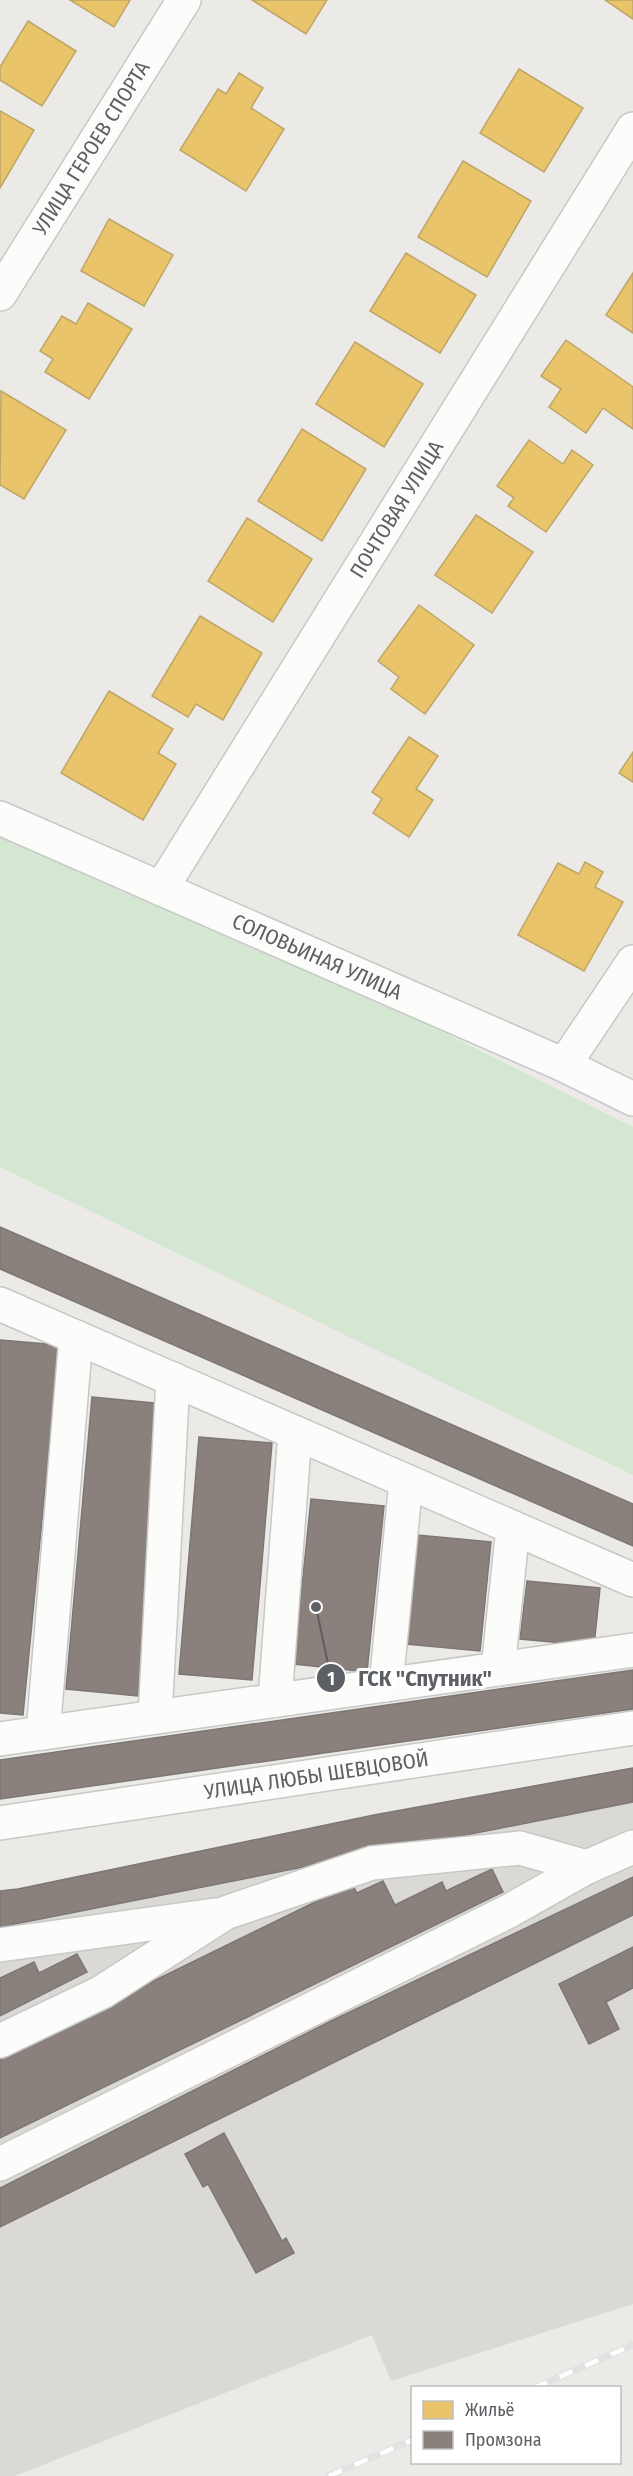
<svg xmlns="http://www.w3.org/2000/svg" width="633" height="2476" font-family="'Fira Sans Condensed',sans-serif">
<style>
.industrial{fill:#dbd9d6}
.green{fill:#d5e6d3}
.homes{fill:#e9c46a;stroke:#bfa668;stroke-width:1.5}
.industry{fill:#8a817c;stroke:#7c7774;stroke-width:1.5}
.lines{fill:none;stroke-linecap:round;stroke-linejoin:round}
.minor-casing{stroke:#c8c8c8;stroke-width:36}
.minor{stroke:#fcfcfb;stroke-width:33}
.rail-casing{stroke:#e2e2e2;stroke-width:7}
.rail{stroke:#fff;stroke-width:4.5;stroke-dasharray:14;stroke-linecap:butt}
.labels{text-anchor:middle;stroke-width:6;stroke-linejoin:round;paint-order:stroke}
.street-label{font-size:21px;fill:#5c5f63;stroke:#fff}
.leader{fill:none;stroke:#5c5f63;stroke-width:2}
.callout-dot{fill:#5c5f63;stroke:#fff;stroke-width:2}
.mark-label{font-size:18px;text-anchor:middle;font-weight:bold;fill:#fff}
.callout-label{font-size:22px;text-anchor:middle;font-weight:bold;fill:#5c5f63;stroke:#fff;stroke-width:6;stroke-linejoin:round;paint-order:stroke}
</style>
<rect width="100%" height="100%" fill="#ebeae6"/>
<polygon class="industrial" points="633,1768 633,2304 391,2381 372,2335 15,2476 0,2476 0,1891 18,1889 374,1815"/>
<polygon class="green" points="0,837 346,984 633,1127 633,1475 0,1167"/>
<g class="homes">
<polygon points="70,0 130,0 114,27"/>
<polygon points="252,0 327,0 306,34"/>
<polygon points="605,0 633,0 633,19"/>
<polygon points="28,21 76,51 42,106 0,80 0,67"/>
<polygon points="519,69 583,108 544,172 480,133"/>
<polygon points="239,73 263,88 251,108 284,129 246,191 180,150 218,89 226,94"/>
<polygon points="0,111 34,130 0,188"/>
<polygon points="463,161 531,201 487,277 418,237"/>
<polygon points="109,219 173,255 144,306 81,271"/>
<polygon points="406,253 476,295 440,353 370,311"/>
<polygon points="633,273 633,333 606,315"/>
<polygon points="88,303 132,329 89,399 45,372 53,359 40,351 62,316 76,324"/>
<polygon points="566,340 633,387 633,429 603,408 586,433 549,407 561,389 541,376"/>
<polygon points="355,342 423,384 384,447 316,404"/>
<polygon points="1,391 66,430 24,499 0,485"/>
<polygon points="302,429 366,469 322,541 258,501"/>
<polygon points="529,440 563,464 572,450 593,465 546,532 508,506 514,498 497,486"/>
<polygon points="476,515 533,552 492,613 435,575"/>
<polygon points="247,518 312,559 273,622 208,581"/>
<polygon points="419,605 474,645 425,714 391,689 399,677 378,661"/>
<polygon points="200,616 262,653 223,720 196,704 188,717 152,696"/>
<polygon points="109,691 173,729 158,753 176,764 143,820 61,773"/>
<polygon points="409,737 438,756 416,789 433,800 409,837 373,813 382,799 372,792"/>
<polygon points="633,752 633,782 619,773"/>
<polygon points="585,862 603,872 595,887 623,902 584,971 518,935 558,863 579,874"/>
</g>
<g class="industry">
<polygon points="0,1227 633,1504 633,1546 0,1269"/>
<polygon points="0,1340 59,1345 23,1715 0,1713"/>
<polygon points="92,1397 164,1404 138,1696 66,1689"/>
<polygon points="199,1437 272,1443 252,1680 179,1674"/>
<polygon points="311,1499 384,1506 367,1672 294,1664"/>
<polygon points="417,1535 491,1542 480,1651 406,1644"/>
<polygon points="527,1581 600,1588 594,1646 520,1639"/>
<polygon points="633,1670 633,1709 0,1799 0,1760"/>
<polygon points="633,1768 633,1802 0,1927 0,1891 18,1889 374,1815"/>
<polygon points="492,1869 503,1892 0,2138 0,2056 352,1884 357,1893 383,1881 395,1905 442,1882 446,1891"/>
<polygon points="633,1877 633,1915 0,2227 0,2188 331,2021"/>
<polygon points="633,1947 633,1988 606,2002 619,2029 589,2044 559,1984"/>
<polygon points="77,1954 87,1972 0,2016 0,1978 34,1962 39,1973"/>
<polygon points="224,2133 282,2241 286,2238 294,2253 256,2273 208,2184 203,2187 185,2154"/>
</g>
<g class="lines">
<defs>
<g id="minor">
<path id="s1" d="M0 294 184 0"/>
<path id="s2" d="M0 818 564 1065 633 1099"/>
<path id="s3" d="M161 889 633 129"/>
<polyline points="564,1065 633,962"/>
<polyline points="0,1304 633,1580"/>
<polyline points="498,1669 513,1528"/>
<polyline points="386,1685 406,1481"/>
<polyline points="275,1700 295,1433"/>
<polyline points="155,1717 173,1379"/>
<polyline points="43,1733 76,1337"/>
<polyline points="0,1739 633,1650"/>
<path id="s4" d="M0 1823 633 1728"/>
<polyline points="0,1945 215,1915"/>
<polyline points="0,2041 102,1992 225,1913 372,1863 520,1848 587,1867 633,1847"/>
<polyline points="0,2164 509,1911 587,1867"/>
</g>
</defs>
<use href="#minor" class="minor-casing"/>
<use href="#minor" class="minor"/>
<defs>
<g id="rail">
<polyline points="534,2388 633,2345"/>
<polyline points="329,2476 412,2440"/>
</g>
</defs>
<use href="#rail" class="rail-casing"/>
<use href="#rail" class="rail"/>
</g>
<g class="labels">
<g class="street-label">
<text dy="7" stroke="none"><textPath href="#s1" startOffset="172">УЛИЦА ГЕРОЕВ СПОРТА</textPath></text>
<text dy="7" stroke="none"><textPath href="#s3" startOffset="447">ПОЧТОВАЯ УЛИЦА</textPath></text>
<text dy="7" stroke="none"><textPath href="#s2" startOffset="346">СОЛОВЬИНАЯ УЛИЦА</textPath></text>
<text dy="7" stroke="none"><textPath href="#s4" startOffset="320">УЛИЦА ЛЮБЫ ШЕВЦОВОЙ</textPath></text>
</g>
</g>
<path class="leader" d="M316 1607L331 1678"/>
<g class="callout-dot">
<circle cx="316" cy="1607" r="6"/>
<circle cx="331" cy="1678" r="15"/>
</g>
<g class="mark-label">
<text x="331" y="1685">1</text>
</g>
<g class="callout-label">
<text x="425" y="1686">ГСК "Спутник"</text>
</g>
<rect x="411" y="2386" width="210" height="78" fill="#ffffff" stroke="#bebfc1" stroke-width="1.5"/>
<rect x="423" y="2401" width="30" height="18" fill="#e9c46a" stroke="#bebfc1" stroke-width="1.5"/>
<text x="465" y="2416" font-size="18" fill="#5c5f63">Жильё</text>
<rect x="423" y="2431" width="30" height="18" fill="#8a817c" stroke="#bebfc1" stroke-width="1.5"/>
<text x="465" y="2446" font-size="18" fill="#5c5f63">Промзона</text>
</svg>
